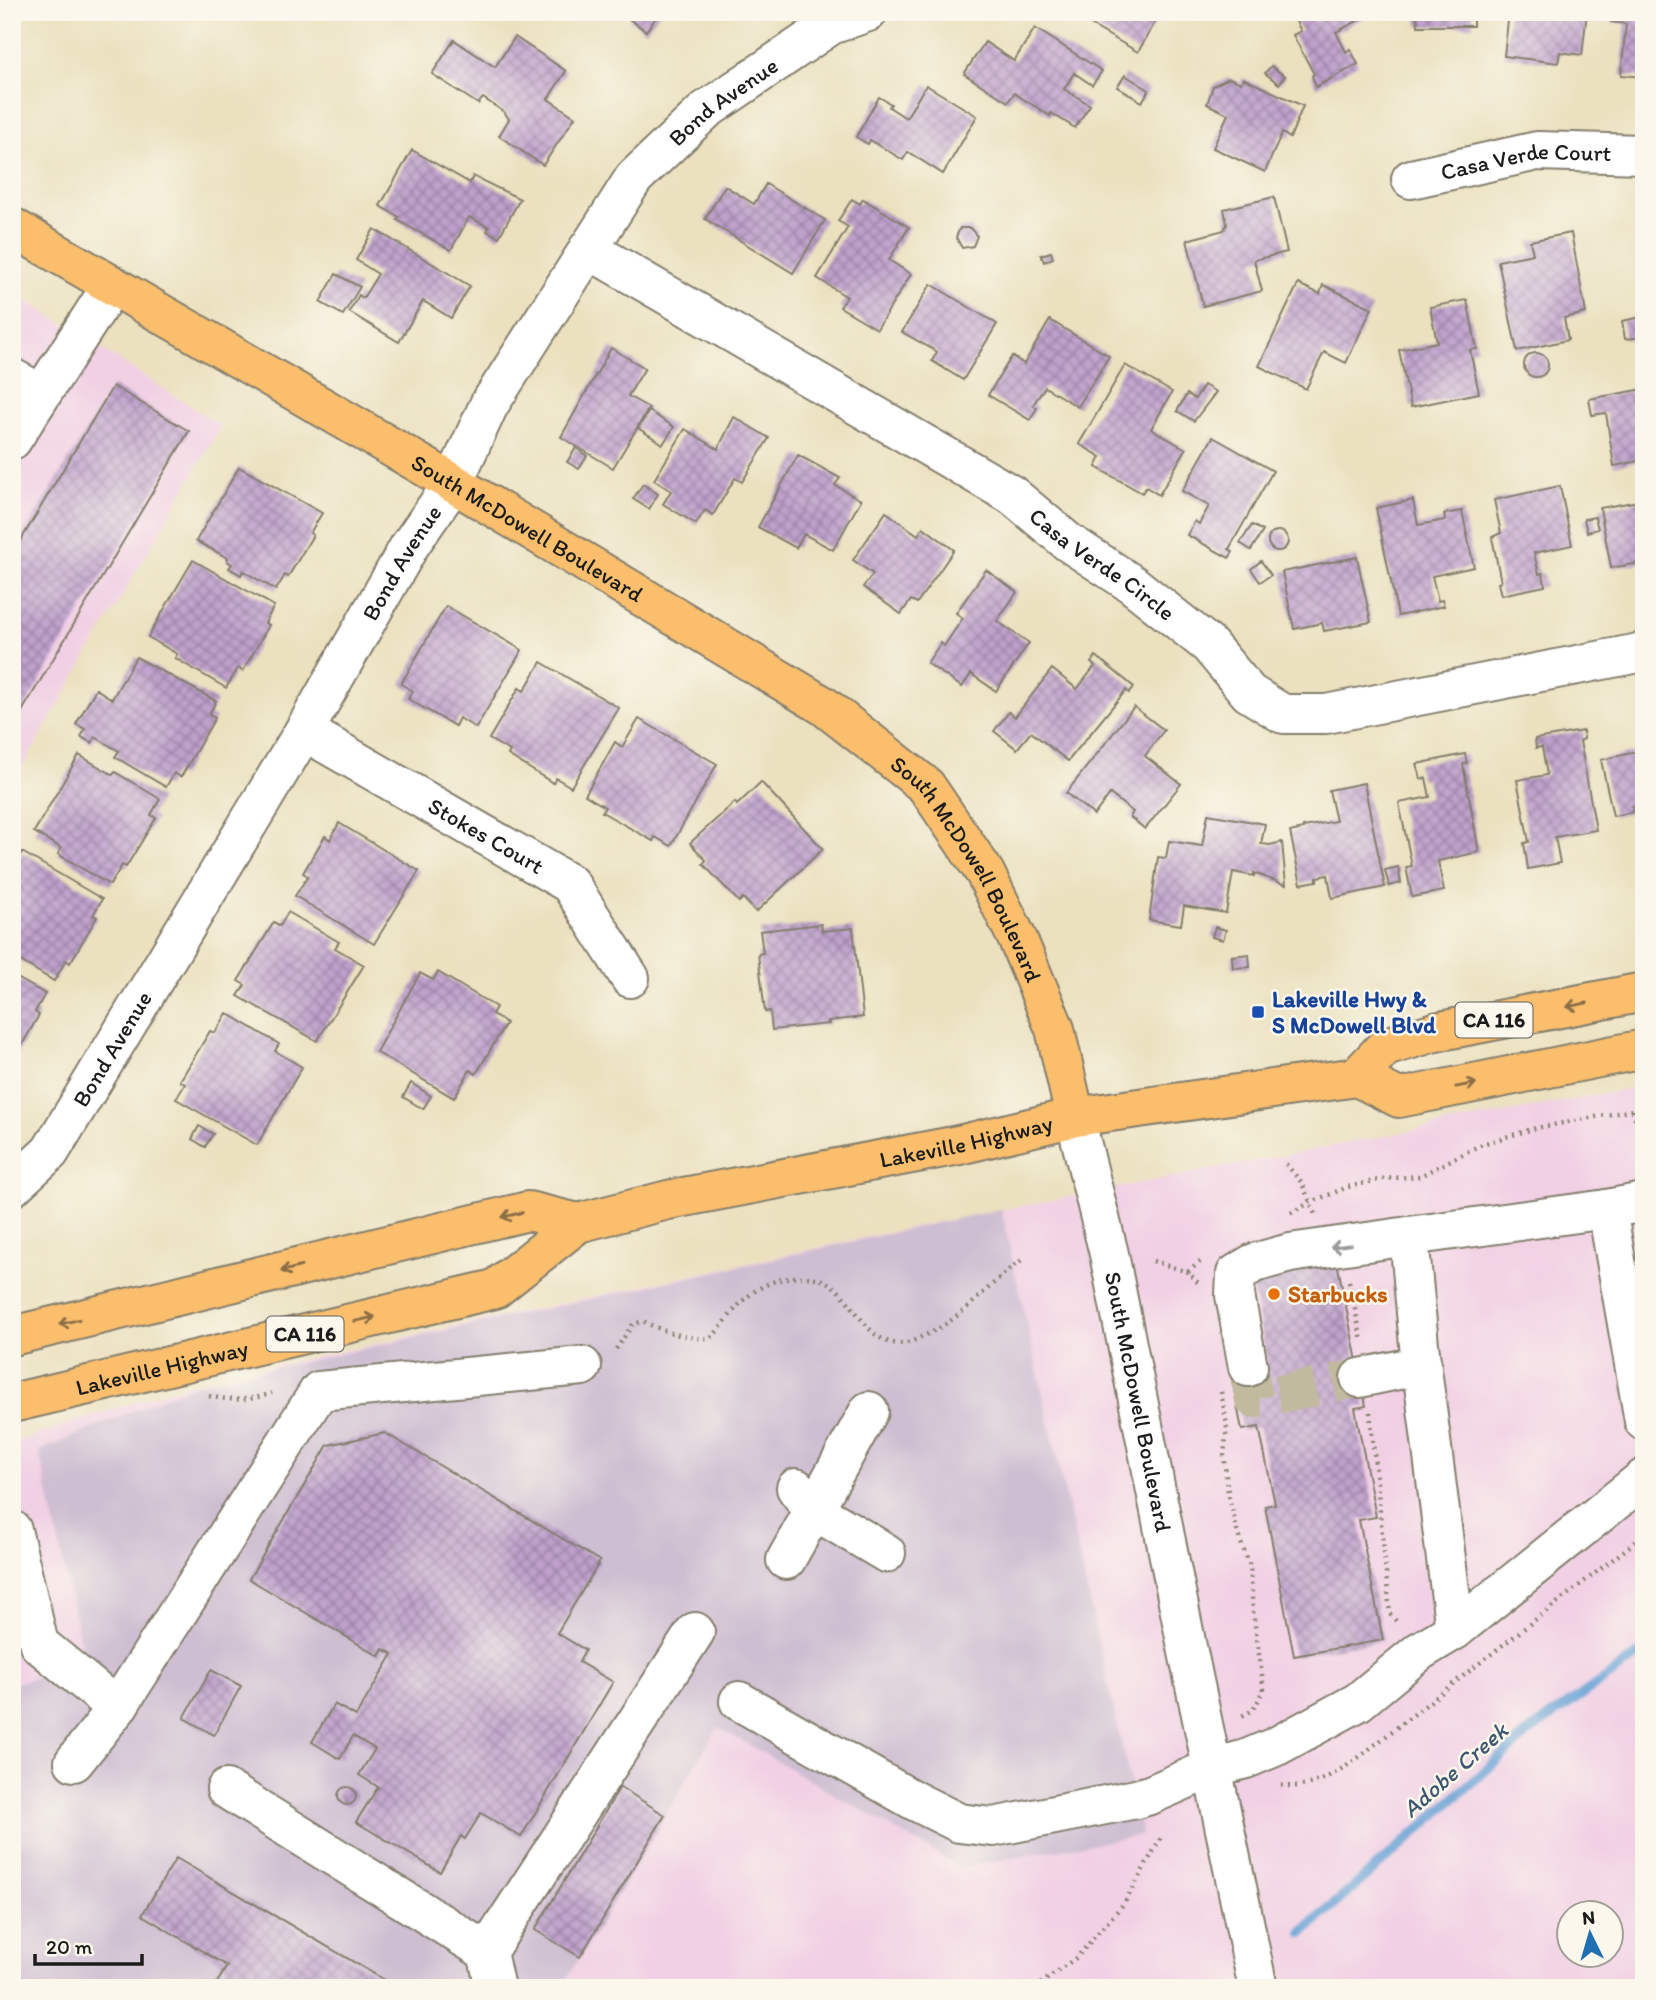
<svg xmlns="http://www.w3.org/2000/svg" width="1656" height="2000" font-family="Itim,sans-serif">
<style>
.built{fill:#f1d0e4;fill-rule:evenodd}
.industrial{fill:#cebed1}
.lines{fill:none;stroke-linecap:round;stroke-linejoin:round}
.stream{stroke:#66a0d5;stroke-width:10}
.building{fill:url(#building-cross-hatch)}
.minor-tunnel{stroke:#c2ba9e;stroke-width:38;stroke-dasharray:38 19;stroke-linecap:butt}
.minor-casing{stroke:#847e6e;stroke-width:42}
.major-casing{stroke:#847e6e;stroke-width:42}
.path{stroke:#847e6e;stroke-width:4.5;stroke-dasharray:2 5;stroke-linecap:butt}
.minor{stroke:#fff;stroke-width:38}
.major{stroke:#fabe6d;stroke-width:38}
.oneway{stroke:#8b6d44}
.oneway2{stroke:#999}
.transit-dot{fill:#1a4fb4;stroke:#fbf7ec;stroke-width:2.5}
.food-dot{fill:#e8710a;stroke:#fbf7ec;stroke-width:2.5}
.labels{text-anchor:middle;stroke-width:5;stroke-linejoin:round;paint-order:stroke}
.shield{fill:#fbf7ec;stroke:#5f5e5a;stroke-width:2}
.shield-label{font-size:21px;font-weight:bold;fill:#1c1c1c}
.street-label{font-size:23px;fill:#1c1c1c;stroke:#fbf7ec}
.transit-label{font-size:23px;font-weight:bold;fill:#164399;stroke:#fbf7ec;text-anchor:start}
.food-label{font-size:23px;font-weight:bold;fill:#c56008;stroke:#fbf7ec;text-anchor:start}
.water-label{font-size:24px;font-style:italic;fill:#3d576f;stroke:#fbf7ec}
</style>
<defs>
<pattern id="building-cross-hatch" width="8" height="8" patternUnits="userSpaceOnUse" patternTransform="scale(1.75)"><rect width="8" height="8" fill="#bfa1cc"/><path d="M0 0l8 8M0 8l8-8" fill="none" stroke="#9a82a5"/></pattern>
</defs>
<rect width="100%" height="100%" fill="#fbf7ec"/>
<filter id="ink" filterUnits="userSpaceOnUse"><feTurbulence type="fractalNoise" baseFrequency=".0143" numOctaves="2"/><feDisplacementMap in="SourceGraphic" scale="14" xChannelSelector="R" yChannelSelector="G"/><feConvolveMatrix kernelMatrix="1 2 1 2 8 2 1 2 1" color-interpolation-filters="sRGB"/></filter>
<filter id="wash" filterUnits="userSpaceOnUse"><feTurbulence type="fractalNoise" baseFrequency=".00686" numOctaves="4" result="noise"/><feDisplacementMap in="SourceGraphic" scale="28" xChannelSelector="R" yChannelSelector="G"/><feGaussianBlur stdDeviation="1.57" result="paint"/><feColorMatrix in="noise" values="0 0 0 0 0 0 0 0 0 0 0 0 0 0 0 0 0 1.4 0 .05"/><feComposite in="paint" operator="in"/></filter>
<g filter="url(#wash)">
<rect width="100%" height="100%" fill="#ebe1bf"/>
<g class="built">
<polygon points="12,291 221,426 12,785"/>
<path d="M1644 1086V1988H12V1443L186 1385 928 1224ZM1568 1912H1610V1954H1568Z"/>
</g>
<polygon class="industrial" points="1001,1209 1142,1835 960,1867 718,1727 561,1988 12,1988 12,1684 85,1664 39,1451 189,1387"/>
<g class="lines">
<polyline class="stream" points="1302,1933 1529,1732 1644,1651"/>
</g>
<g id="blocks">
<g class="building">
<polygon points="630,12 660,12 646,31 629,19 632,14"/>
<polygon points="1068,12 1161,12 1138,52"/>
<polygon points="1291,12 1368,12 1369,15 1336,32 1346,52 1350,49 1358,64 1316,87 1312,76 1314,74 1293,35 1301,31"/>
<polygon points="1417,12 1473,12 1473,26 1418,26"/>
<polygon points="1509,12 1587,12 1582,55 1560,52 1558,63 1504,56"/>
<polygon points="1612,12 1644,12 1644,77 1621,75 1626,24 1611,22"/>
<polygon points="1035,28 1102,71 1092,85 1074,73 1064,89 1090,105 1075,128 1051,113 1050,116 1014,93 1008,102 964,74 985,42 1014,61"/>
<polygon points="515,37 566,71 548,99 575,117 543,165 499,136 509,119 504,112 483,98 478,104 432,74 454,40 495,67"/>
<polygon points="1271,66 1285,76 1279,84 1265,73"/>
<polygon points="1125,75 1149,90 1142,102 1117,87"/>
<polygon points="1229,78 1241,83 1243,78 1303,106 1290,138 1282,133 1265,172 1213,148 1228,114 1207,104 1213,86"/>
<polygon points="926,85 977,116 943,174 908,152 903,160 870,140 868,144 856,137 879,97 891,104 889,107 906,118"/>
<polygon points="412,150 470,183 473,176 520,199 499,237 487,231 489,227 469,217 451,250 397,220 399,217 380,206"/>
<polygon points="766,184 825,220 793,273 705,219 725,186 754,204"/>
<polygon points="1274,197 1287,252 1254,260 1262,291 1203,306 1187,240 1224,230 1227,224 1224,209"/>
<polygon points="852,199 860,204 863,199 909,227 889,260 911,274 877,329 840,307 847,297 817,278 848,227 838,221"/>
<polygon points="960,228 970,228 977,236 973,246 962,248 956,237"/>
<polygon points="374,229 470,286 451,318 423,301 399,342 349,312 359,295 363,298 378,274 356,260"/>
<polygon points="1571,233 1586,313 1564,318 1568,340 1517,351 1498,261 1533,254 1530,241"/>
<polygon points="1051,252 1053,258 1044,262 1041,255"/>
<polygon points="336,274 360,287 343,315 320,302"/>
<polygon points="931,284 997,324 963,380 932,361 937,352 902,332"/>
<polygon points="1298,284 1320,294 1323,285 1372,308 1346,363 1324,352 1306,389 1259,366"/>
<polygon points="1467,300 1477,349 1470,350 1479,393 1411,407 1399,350 1437,342 1430,307"/>
<polygon points="1641,317 1644,337 1625,339 1622,321"/>
<polygon points="1050,320 1109,356 1078,407 1045,387 1033,405 1037,408 1030,420 988,395 1012,356 1024,364"/>
<polygon points="611,348 645,368 628,396 649,408 613,468 561,437"/>
<circle cx="1536" cy="365" r="12"/>
<polygon points="1125,365 1172,392 1151,429 1186,449 1159,495 1146,487 1142,493 1096,467 1101,457 1079,444"/>
<polygon points="1204,385 1216,392 1194,421 1177,411 1187,394 1195,399"/>
<polygon points="113,386 189,431 12,728 12,555"/>
<polygon points="1644,389 1644,460 1614,466 1606,413 1592,415 1589,399"/>
<polygon points="649,411 674,427 663,444 638,428"/>
<polygon points="734,417 769,438 742,482 735,478 713,515 705,510 696,524 663,504 671,491 654,480 685,429 718,449"/>
<polygon points="1213,437 1273,471 1229,549 1233,552 1229,558 1187,535 1195,521 1199,524 1209,506 1182,491"/>
<polygon points="576,448 587,456 579,469 567,462"/>
<polygon points="798,455 840,478 835,485 861,500 833,550 804,534 796,548 758,527"/>
<polygon points="239,467 322,513 310,533 313,535 288,577 285,575 276,590 243,571 241,575 229,568 232,564 227,561 228,558 196,541"/>
<polygon points="643,484 658,494 649,509 633,499"/>
<polygon points="1560,486 1572,545 1534,553 1539,574 1543,573 1545,586 1501,595 1498,583 1501,582 1492,537 1501,533 1494,500"/>
<polygon points="1413,500 1418,525 1445,520 1444,514 1462,511 1474,567 1432,576 1438,601 1442,600 1444,606 1398,616 1376,508"/>
<polygon points="1644,500 1644,562 1611,568 1600,508"/>
<polygon points="886,512 918,535 923,527 954,550 917,603 911,600 901,614 863,587 873,574 853,560"/>
<polygon points="1595,517 1598,529 1587,532 1584,519"/>
<polygon points="1252,525 1263,531 1251,550 1240,543"/>
<circle cx="1278" cy="541" r="10"/>
<polygon points="1357,557 1371,622 1324,631 1322,623 1294,629 1282,572"/>
<polygon points="193,560 274,606 265,623 269,625 243,671 238,668 226,688 175,658 177,654 148,637"/>
<polygon points="1261,561 1271,575 1260,582 1251,569"/>
<polygon points="986,570 1017,592 997,621 1029,643 996,691 971,674 962,687 927,663 941,643 944,646 963,618 956,613"/>
<polygon points="446,606 522,650 476,728 459,718 455,726 408,699 413,691 401,684"/>
<polygon points="1096,656 1134,687 1129,693 1126,690 1068,761 1031,732 1017,749 994,731 1009,712 1015,717 1052,669 1077,689 1095,666 1091,663"/>
<polygon points="136,657 216,701 209,715 215,718 181,777 174,773 166,787 115,757 119,751 95,737 92,743 81,737 85,729 76,724 96,689 112,699"/>
<polygon points="541,662 619,708 571,787 556,778 553,783 508,755 510,751 489,739 519,688 524,691"/>
<polygon points="1134,707 1164,730 1145,756 1181,784 1145,829 1130,817 1133,812 1110,794 1094,815 1066,793"/>
<polygon points="639,719 717,764 671,846 655,837 653,841 602,812 605,807 585,795 615,742 622,747"/>
<polygon points="1583,731 1584,739 1580,741 1596,830 1555,837 1560,863 1528,869 1524,843 1529,842 1517,780 1547,775 1542,747 1536,748 1535,739"/>
<polygon points="1644,750 1644,804 1632,806 1633,812 1613,816 1601,760"/>
<polygon points="1465,754 1467,763 1463,764 1479,852 1438,861 1444,891 1412,897 1406,867 1412,866 1399,803 1430,797 1426,778 1421,779 1417,764"/>
<polygon points="79,755 113,775 115,772 160,799 151,815 156,818 126,867 122,865 110,885 58,854 61,848 34,832"/>
<polygon points="761,782 823,849 756,912 743,898 739,902 703,864 706,860 690,843 735,802 737,805"/>
<polygon points="1364,783 1385,887 1332,898 1328,875 1317,877 1317,881 1301,884 1290,832 1303,829 1303,827 1336,821 1329,790"/>
<polygon points="1208,814 1265,824 1261,844 1270,845 1282,842 1286,885 1254,873 1254,876 1233,872 1226,913 1184,906 1181,925 1149,920 1158,857 1166,858 1169,841 1202,846"/>
<polygon points="339,823 419,871 374,944 295,896 308,876 303,873 325,836 330,840"/>
<polygon points="22,852 102,899 93,915 97,917 70,963 66,960 54,981 12,956 12,869"/>
<polygon points="1398,867 1401,883 1389,886 1385,870"/>
<polygon points="288,912 339,942 335,948 364,965 317,1041 238,996 245,985 238,981 274,922 280,926"/>
<polygon points="821,924 822,931 853,928 863,1017 828,1021 829,1024 772,1030 770,1011 765,1012 758,954 763,953 760,931"/>
<polygon points="1215,927 1226,930 1223,940 1212,937"/>
<polygon points="1249,954 1250,967 1233,968 1232,956"/>
<polygon points="438,972 496,1007 492,1014 506,1023 476,1074 470,1070 454,1098 376,1052 420,973 433,980"/>
<polygon points="12,975 45,994 35,1012 39,1015 15,1057 12,1056"/>
<polygon points="227,1013 279,1044 275,1051 302,1067 257,1145 176,1099 185,1084 180,1081 210,1031 215,1033"/>
<polygon points="411,1083 431,1096 423,1109 403,1097"/>
<polygon points="199,1126 213,1134 205,1147 192,1139"/>
<polygon points="1337,1262 1366,1406 1355,1408 1376,1517 1359,1520 1383,1640 1294,1656 1265,1506 1275,1504 1259,1427 1242,1430 1230,1370 1267,1363 1251,1279"/>
<polygon points="385,1433 600,1561 557,1633 585,1650 579,1662 613,1682 521,1837 481,1813 465,1839 461,1836 440,1872 356,1822 378,1787 359,1775 375,1749 353,1736 340,1759 312,1742 334,1704 356,1716 393,1654 383,1649 379,1656 249,1579 328,1445"/>
<polygon points="211,1670 241,1686 214,1735 184,1718"/>
<polygon points="620,1787 665,1815 580,1957 535,1930"/>
<circle cx="347" cy="1796" r="9"/>
<polygon points="176,1858 398,1988 214,1988 227,1966 142,1915"/>
</g>
</g>
</g>
<g filter="url(#ink)">
<use href="#blocks" fill-opacity="0" stroke="#847e6e" stroke-width="2"/>
<g class="lines">
<polyline class="minor-tunnel" points="1248,1367 1254,1399 1360,1378"/>
<defs>
<g id="minor">
<path id="s1" d="M1411 179 1537 151 1644 154"/>
<path id="s2" d="M588 249 1012 495 1068 542 1132 584 1209 645 1249 693 1283 714H1326L1644 652"/>
<polyline points="12,378 41,394"/>
<polyline points="12,440 112,285"/>
<path id="s3" d="M304 731 570 884 630 978"/>
<path id="s4" d="M1075 1117 1109 1254 1187 1647 1258 1988"/>
<path id="s5" d="M12 1187 50 1152 304 731 410 545 453 483 489 405 634 178 706 110 831 25 868 12"/>
<polyline points="1644,1202 1607,1209 1644,1421"/>
<polyline points="1248,1367 1235,1295 1236,1274 1254,1263 1290,1253 1409,1236"/>
<polyline points="1360,1378 1422,1365"/>
<polyline points="796,1488 812,1509 886,1553"/>
<polyline points="12,1530 39,1644 117,1708 74,1762"/>
<polyline points="786,1560 869,1411"/>
<polyline points="1455,1630 1419,1345 1409,1236 1607,1209"/>
<polyline points="739,1701 913,1800 959,1823 993,1827 1136,1799 1150,1795 1212,1768 1246,1759 1277,1746 1358,1702 1420,1651 1455,1630 1644,1478"/>
<polyline points="117,1708 319,1391 582,1366"/>
<polyline points="226,1789 487,1952"/>
<polyline points="495,1988 487,1952 695,1632"/>
</g>
<g id="major">
<path id="s6" d="M12 227 453 483 824 706 926 786 985 873 1018 940 1055 1029 1075 1117"/>
<polyline points="1357,1077 1385,1047 1435,1032 1644,992"/>
<polyline points="12,1336 528,1211 578,1223"/>
<path id="s7" d="M12 1403 495 1289 578 1223 668 1200 959 1145 1075 1117 1357 1077 1399 1098 1644 1049"/>
</g>
</defs>
<use href="#minor" class="minor-casing"/>
<use href="#major" class="major-casing"/>
<g class="path">
<polyline points="1633,1110 1644,1154"/>
<polyline points="1286,1164 1302,1183 1315,1214"/>
<polyline points="1291,1213 1311,1202 1348,1187 1382,1179 1420,1176 1482,1144 1536,1128 1644,1108"/>
<polyline points="1153,1261 1188,1272 1198,1283"/>
<polyline points="1188,1272 1201,1261"/>
<polyline points="1349,1281 1362,1341"/>
<path d="M616 1349 633 1324 643 1321C663 1332 689 1340 711 1338 723 1326 733 1309 746 1298 761 1285 780 1277 799 1277 804 1277 810 1277 815 1278 854 1285 862 1350 906 1343 912 1342 919 1338 925 1335 966 1318 989 1281 1025 1258"/>
<polyline points="1221,1392 1227,1425 1224,1456 1227,1487 1238,1535 1250,1566 1253,1611 1264,1690 1253,1710 1240,1717"/>
<path d="M209 1396C231 1401 250 1401 272 1393"/>
<polyline points="1370,1412 1390,1614 1398,1623"/>
<path d="M1281 1785C1308 1791 1332 1775 1354 1761L1644 1535"/>
<polyline points="1035,1988 1077,1957 1125,1902 1162,1836"/>
</g>
<use href="#minor" class="minor"/>
<use href="#major" class="major"/>
</g>
<defs><path id="oneway-shaft" d="M-6 0H5M1.5-3L5.5 0L1.5 3" fill="none" stroke-width="1.6" stroke-linecap="round" stroke-linejoin="round" transform="scale(1.75)"/></defs>
<g class="oneway">
<use href="#oneway-shaft" transform="translate(1577 1005) rotate(169)"/>
<use href="#oneway-shaft" transform="translate(1466 1085) rotate(-11)"/>
<use href="#oneway-shaft" transform="translate(512 1215) rotate(166)"/>
<use href="#oneway-shaft" transform="translate(291 1269) rotate(166)"/>
<use href="#oneway-shaft" transform="translate(365 1319) rotate(-13)"/>
<use href="#oneway-shaft" transform="translate(69 1322) rotate(166)"/>
</g>
<use class="oneway2" href="#oneway-shaft" transform="translate(1341 1246) rotate(172)"/>
</g>
<rect class="transit-dot" x="1251" y="1005" width="14" height="14" rx="3.5"/>
<circle class="food-dot" cx="1274" cy="1294" r="7"/>
<g class="labels">
<g class="shield">
<rect x="1455.5" y="1002.5" width="77" height="35" rx="5"/>
<rect x="266.5" y="1316.5" width="77" height="35" rx="5"/>
</g>
<g class="shield-label">
<text x="1494" y="1027">CA 116</text>
<text x="305" y="1341">CA 116</text>
</g>
<g class="street-label">
<text dy="8" stroke="none"><textPath href="#s5" startOffset="1306">Bond Avenue</textPath></text>
<text dy="8" stroke="none"><textPath href="#s1" startOffset="117">Casa Verde Court</textPath></text>
<text dy="8" stroke="none"><textPath href="#s6" startOffset="597">South McDowell Boulevard</textPath></text>
<text dy="8" stroke="none"><textPath href="#s5" startOffset="738">Bond Avenue</textPath></text>
<text dy="8" stroke="none"><textPath href="#s2" startOffset="604">Casa Verde Circle</textPath></text>
<text dy="8" stroke="none"><textPath href="#s3" startOffset="210">Stokes Court</textPath></text>
<text dy="8" stroke="none"><textPath href="#s6" startOffset="1164">South McDowell Boulevard</textPath></text>
<text dy="8" stroke="none"><textPath href="#s5" startOffset="172">Bond Avenue</textPath></text>
<text dy="8" stroke="none"><textPath href="#s7" startOffset="999">Lakeville Highway</textPath></text>
<text dy="8" stroke="none"><textPath href="#s7" startOffset="154">Lakeville Highway</textPath></text>
<text dy="8" stroke="none"><textPath href="#s4" startOffset="292">South McDowell Boulevard</textPath></text>
</g>
<g class="transit-label">
<text x="1272" y="1007">Lakeville Hwy &amp;<tspan x="1272" dy="26">S McDowell Blvd</tspan></text>
</g>
<g class="food-label">
<text x="1288" y="1302">Starbucks</text>
</g>
<g class="water-label">
<text transform="translate(1455 1770) rotate(-41)" y="8">Adobe Creek</text>
</g>
</g>
<rect width="1656" height="2000" fill="none" stroke="#fbf7ec" stroke-width="42"/>
<g transform="translate(1590 1934) rotate(355)"><circle r="33" fill="#fbf7ec" stroke="#a29f99" stroke-width="2"/>
<path d="M0-5L12 26L0 18L-12 26Z" fill="#1f6fb2"/>
<text y="-10" font-size="19" font-weight="bold" text-anchor="middle" fill="#1c1c1c">N</text>
</g>
<path d="M35 1954v10h107v-10" fill="none" stroke="#1c1c1c" stroke-width="3.5"/>
<text x="46" y="1954" font-size="21" fill="#1c1c1c" stroke="#fbf7ec" stroke-width="5" paint-order="stroke">20 m</text>
</svg>
